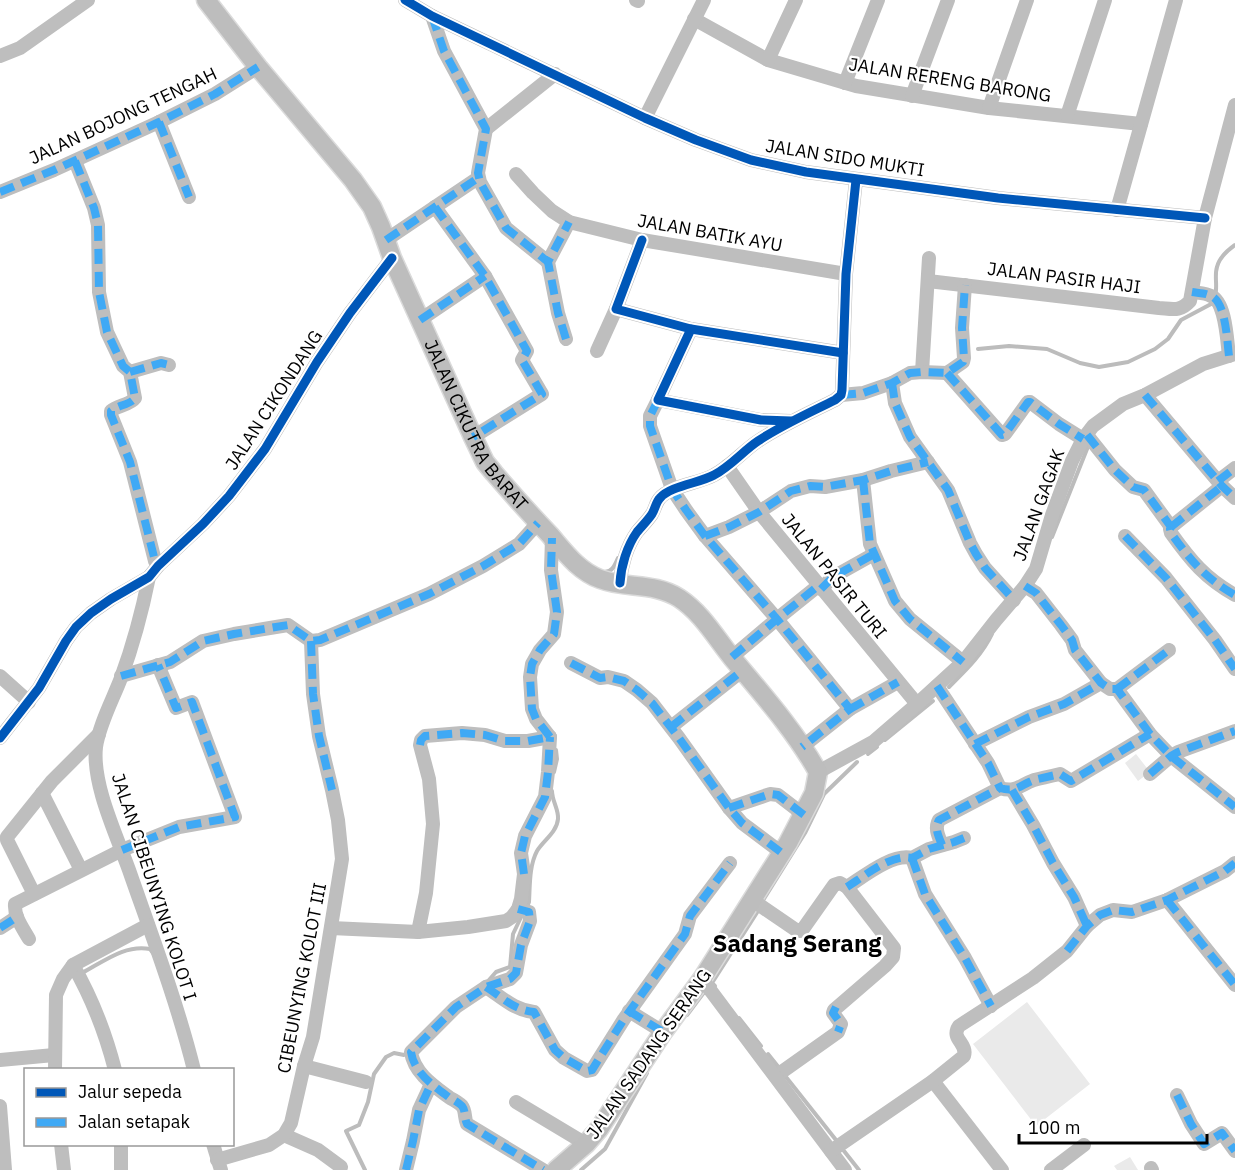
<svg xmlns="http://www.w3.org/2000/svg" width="1235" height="1170" font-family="'IBM Plex Sans',sans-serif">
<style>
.green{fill:#eaeaea}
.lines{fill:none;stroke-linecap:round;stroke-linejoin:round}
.stream{stroke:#bcbcbc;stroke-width:4}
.major-casing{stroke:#dbdbdb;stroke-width:21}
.minor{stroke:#bebebe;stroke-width:14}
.major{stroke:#bdbdbd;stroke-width:18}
.quiet{stroke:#3fa9f5;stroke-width:8;stroke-dasharray:15 8;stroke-linecap:butt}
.cycleway-casing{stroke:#fff;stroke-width:13}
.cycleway{stroke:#0057b8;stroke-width:9}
.labels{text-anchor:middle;stroke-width:4.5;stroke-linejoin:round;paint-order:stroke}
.street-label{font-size:18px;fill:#000;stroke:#fff}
.district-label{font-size:24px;font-weight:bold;fill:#000;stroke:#fff}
</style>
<rect width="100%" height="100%" fill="#fff"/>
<g class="green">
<polygon points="1136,754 1150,772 1138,781 1125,763"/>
<polygon points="1027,1002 1090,1084 1036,1126 973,1044"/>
<polygon points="1130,1157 1138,1170 1117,1170 1114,1166"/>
</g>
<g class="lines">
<g class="stream">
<path d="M1215 296C1218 287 1214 276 1217 267 1219 258 1228 250 1235 245"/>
<polyline points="978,349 1009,346 1047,349 1080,363 1099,367 1128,362 1155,349 1168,339 1181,320 1213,303"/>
<polyline points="1052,537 1089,444"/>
<path d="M603 572C612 573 615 565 618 558"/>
<path d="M949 687C966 670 982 655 992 634"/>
<polyline points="885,740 933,701"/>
<polyline points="868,754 877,747"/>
<polyline points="554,772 557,759 556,750"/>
<polyline points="762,902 805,833 824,794 857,762"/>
<path d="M527 907 529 902C530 886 529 866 537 851 543 841 557 832 558 819 559 810 552 801 552 791"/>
<path d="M82 973C103 962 125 944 150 949L153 953"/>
<polyline points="489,980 496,972 510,967 513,934 523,913"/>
<polyline points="715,986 712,983 758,911"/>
<polyline points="687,1015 705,991 706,993"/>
<polyline points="739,1018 761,1046"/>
<polyline points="768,1054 780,1069"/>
<polyline points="786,1077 836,1140"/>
<polyline points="844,1151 859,1170"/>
<polyline points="365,1170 346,1131 359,1125 368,1102 374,1074 386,1057 394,1053 404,1055 408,1052"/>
<polyline points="581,1170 605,1149 647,1073"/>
</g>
<defs>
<g id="major">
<path id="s1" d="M206 0 258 67 353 180 372 207 381 227 392 258 473 437 485 462 494 473C512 494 530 514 549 534 564 551 578 571 600 579 626 589 654 582 679 598 702 613 716 638 733 659 763 695 795 731 818 772L814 793 788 843 702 979 663 1032 599 1129 586 1144 556 1170"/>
</g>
</defs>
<use href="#major" class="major-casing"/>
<g class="minor">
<polyline points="405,0 432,16 645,118 696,140 751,160 806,172 998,198 1205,218"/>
<polyline points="636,0 638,1"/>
<polyline points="432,16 444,51 486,129 478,173 480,182 506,228 548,262"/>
<polyline points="694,19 768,60 856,86 989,108 1141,124"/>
<polyline points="0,56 20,48 88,0"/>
<polyline points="768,60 796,0"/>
<polyline points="845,83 878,0"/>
<polyline points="912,96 948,0"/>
<polyline points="989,108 1027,0"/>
<polyline points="1067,116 1105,0"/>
<polyline points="645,118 704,0"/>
<polyline points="159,122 189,197"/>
<polyline points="486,129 555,74"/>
<path d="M75 161 94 208 98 225 99 292 107 332 123 366 130 372 135 398C130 405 118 405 111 411V415L130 462 155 561 158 566"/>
<polyline points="516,174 533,193 552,211 569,222 642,240 846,274"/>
<polyline points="0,192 54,170 159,122 215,94 258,67"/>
<polyline points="435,207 485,276 527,351 522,360 542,394 473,437"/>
<polyline points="1117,210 1176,0"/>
<polyline points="386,240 478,178"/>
<polyline points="642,240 616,309 691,329 843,353"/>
<path d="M928 281 1159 308C1173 309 1180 312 1190 301L1205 218 1235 105"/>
<path d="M1192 292C1198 293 1206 293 1211 296 1226 302 1227 341 1229 356"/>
<polyline points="420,320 485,276"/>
<polyline points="691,329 658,400 761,420 791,421"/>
<polyline points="566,339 558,313 548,262 569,222"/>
<polyline points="597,351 616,309"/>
<polyline points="130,372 161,363 169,365"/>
<polyline points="922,372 929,258"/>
<polyline points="947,373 1002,435 1005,434 1028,402 1030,402 1059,424 1083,439"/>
<polyline points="892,383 895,403 910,437 948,490 970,543 976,554 985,568 1014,600"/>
<polyline points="841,395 863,393 892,383 910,373 922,372 947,373 963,362 964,358 962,328 965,285"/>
<polyline points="1145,395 1222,486 1235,498"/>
<polyline points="658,400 650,416 650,426 672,489 686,510 705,536 777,619 850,709 802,747"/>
<path d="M1087 435 1115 470 1133 487 1144 490 1171 527 1170 529 1171 533C1191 561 1205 578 1235 595"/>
<polyline points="727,466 759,512 917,704"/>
<polyline points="863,480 870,544 895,601 910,619 963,662"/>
<polyline points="1218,481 1235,468"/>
<polyline points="1171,527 1222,486"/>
<polyline points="705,536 729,527 759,512 791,491 810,486 825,487 863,480 891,471 928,462"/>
<polyline points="1125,536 1166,578 1215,640 1235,669"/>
<path d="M149 577C142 612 133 645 121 678 113 699 99 725 96 747 92 784 116 834 129 870 152 936 177 1002 194 1070"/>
<path d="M620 583C621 566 627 546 637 532 642 526 648 520 652 514 655 509 656 502 660 498 670 486 700 483 714 475 731 466 743 451 758 441 782 425 809 413 835 400L841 395 842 390 846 274 856 180"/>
<polyline points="1025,586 1036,593 1061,625 1072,640 1075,650 1101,683 1110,689 1117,689 1150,734 1171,756 1235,807"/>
<polyline points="821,589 833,577 874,554"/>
<polyline points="732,657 777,619 818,586"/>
<polyline points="571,663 600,678 608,677 624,681 637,690 652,703 679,738 729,808 742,823 782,853"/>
<polyline points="0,676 29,702"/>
<polyline points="121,676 170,662 203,641 234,634 288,625 311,641 320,640 429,594 483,566 519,544 538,523"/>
<path d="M937 686 988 763 1000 788C1016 793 1020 785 1034 780 1042 778 1051 776 1060 774L1071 781 1150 734"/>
<polyline points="1117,689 1169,650"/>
<polyline points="850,709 898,682"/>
<polyline points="671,727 743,670"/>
<polyline points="550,737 536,719 532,709 530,677 532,664 540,650 554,634 557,612 551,570 552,538"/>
<polyline points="0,738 39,688 66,641 76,627 91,613 111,599 149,577 158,566 203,524 229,496 265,449 317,362 350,313 392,258"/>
<polyline points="975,744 1029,717 1064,704 1101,683"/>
<polyline points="818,772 873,742 917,704 963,662 996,620 1025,586 1036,569 1052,515 1072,461 1083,439 1093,426 1123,404 1145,395 1203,364 1235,354"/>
<polyline points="1150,774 1171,756 1178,752 1235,731"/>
<polyline points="1012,790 1033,825 1053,863 1074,897 1087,926"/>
<polyline points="42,793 81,870"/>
<polyline points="729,808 770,794 778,795 804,815"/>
<path d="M942 845C939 837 934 829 939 820L1000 788"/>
<polyline points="912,858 925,894 965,958 991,1006"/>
<path d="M847 887C863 877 892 853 912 858L929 849 954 842 964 838"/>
<polyline points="34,894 7,840 7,837 52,781 99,734"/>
<polyline points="752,900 796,930 800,931 803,929 834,885 840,883 847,887 894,948 893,957 885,966 834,1010 833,1013 841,1024 838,1032 776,1076"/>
<polyline points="1167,900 1235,985"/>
<path d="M518 909 529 912 530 921 521 945 516 973 510 979 486 987 456 1007 411 1052C414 1073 434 1086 450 1098 454 1100 459 1103 462 1106 466 1111 464 1118 467 1124L543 1170"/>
<polyline points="0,928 17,917"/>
<polyline points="331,928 418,932 468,927 506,921 512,917 518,909 521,899 524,874 521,853 525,836 545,797 548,772 550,737"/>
<polyline points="418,932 426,893 433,824 429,779 420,745 421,740 425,736 462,733 485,735 505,741 528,741 550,737"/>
<path d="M29 939C23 928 14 917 15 904L122 850 179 827 235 817 192 702 176 708 158 665"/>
<path d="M73 965C93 1000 105 1031 115 1070"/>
<polyline points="702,979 845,1170"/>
<path d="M486 987C503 998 514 1010 534 1012L555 1050 564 1058 587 1071 592 1070 624 1019 685 934 690 916 730 863"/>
<polyline points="629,1011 663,1032"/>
<polyline points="0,1060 54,1055"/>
<polyline points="304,1066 366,1082"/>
<polyline points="55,1070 56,995 63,979 73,965 148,925"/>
<polyline points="933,1081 1002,1170"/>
<polyline points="1177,1095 1191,1124 1204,1144 1222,1133 1235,1151"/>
<polyline points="516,1102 586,1144"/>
<polyline points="0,1106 5,1170"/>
<polyline points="284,1135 318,1150 341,1167"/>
<polyline points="61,1144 64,1170"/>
<polyline points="121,1144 121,1170"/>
<polyline points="213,1144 221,1170"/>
<path d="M831 1151 933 1081 964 1056C968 1043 950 1039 959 1026L1033 978 1067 951 1087 926 1100 915 1113 910 1132 912 1167 900 1225 871 1235 863"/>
<polyline points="217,1160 269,1145 284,1135 291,1123 304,1066 313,1037 342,859 338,820 332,790 319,736 313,694 311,641"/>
<polyline points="1151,1168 1152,1170"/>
<polyline points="406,1170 413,1141 419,1110 431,1084"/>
<polyline points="1051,1170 1084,1145"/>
</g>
<use href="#major" class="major"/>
<g class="quiet">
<polyline points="432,16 444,51 486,129 478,173 480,182 506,228 548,262"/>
<polyline points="159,122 189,197"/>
<path d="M75 161 94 208 98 225 99 292 107 332 123 366 130 372 135 398C130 405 118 405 111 411V415L130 462 155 561 158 566"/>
<polyline points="0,192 54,170 159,122 215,94 258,67"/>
<polyline points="435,207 485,276 527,351 522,360 542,394 473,437"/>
<polyline points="386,240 478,178"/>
<path d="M1192 292C1198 293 1206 293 1211 296 1226 302 1227 341 1229 356"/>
<polyline points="420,320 485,276"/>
<polyline points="566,339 558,313 548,262 569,222"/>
<polyline points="130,372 161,363 169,365"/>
<polyline points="947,373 1002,435 1005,434 1028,402 1030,402 1059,424 1083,439"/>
<polyline points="892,383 895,403 910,437 948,490 970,543 976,554 985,568 1014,600"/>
<polyline points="841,395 863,393 892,383 910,373 922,372 947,373 963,362 964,358 962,328 965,285"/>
<polyline points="1145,395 1222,486 1235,498"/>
<polyline points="658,400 650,416 650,426 672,489 686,510 705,536 777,619 850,709 802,747"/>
<path d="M1087 435 1115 470 1133 487 1144 490 1171 527 1170 529 1171 533C1191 561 1205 578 1235 595"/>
<polyline points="863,480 870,544 895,601 910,619 963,662"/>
<polyline points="1218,481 1235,468"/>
<polyline points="1171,527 1222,486"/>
<polyline points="705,536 729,527 759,512 791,491 810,486 825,487 863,480 891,471 928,462"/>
<polyline points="1125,536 1166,578 1215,640 1235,669"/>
<polyline points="1025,586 1036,593 1061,625 1072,640 1075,650 1101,683 1110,689 1117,689 1150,734 1171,756 1235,807"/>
<polyline points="821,589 833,577 874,554"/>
<polyline points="311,641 313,694 319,736 332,790"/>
<polyline points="732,657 777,619 818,586"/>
<polyline points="571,663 600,678 608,677 624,681 637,690 652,703 679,738 729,808 742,823 782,853"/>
<polyline points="121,676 170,662 203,641 234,634 288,625 311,641 320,640 429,594 483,566 519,544 538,523"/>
<path d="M937 686 988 763 1000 788C1016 793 1020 785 1034 780 1042 778 1051 776 1060 774L1071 781 1150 734"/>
<polyline points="1117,689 1169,650"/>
<polyline points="850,709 898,682"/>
<polyline points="671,727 743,670"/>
<polyline points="550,737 536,719 532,709 530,677 532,664 540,650 554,634 557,612 551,570 552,538"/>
<polyline points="975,744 1029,717 1064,704 1101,683"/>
<polyline points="420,745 421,740 425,736 462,733 485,735 505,741 528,741 550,737"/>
<polyline points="1150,774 1171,756 1178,752 1235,731"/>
<polyline points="1012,790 1033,825 1053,863 1074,897 1087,926"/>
<polyline points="729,808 770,794 778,795 804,815"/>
<path d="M942 845C939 837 934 829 939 820L1000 788"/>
<polyline points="122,850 179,827 235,817 192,702 176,708 158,665"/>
<polyline points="912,858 925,894 965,958 991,1006"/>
<polyline points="524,874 521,853 525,836 545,797 548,772 550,737"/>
<path d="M847 887C863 877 892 853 912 858L929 849 954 842 964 838"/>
<polyline points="1167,900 1235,985"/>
<path d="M518 909 529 912 530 921 521 945 516 973 510 979 486 987 456 1007 411 1052C414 1073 434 1086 450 1098 454 1100 459 1103 462 1106 466 1111 464 1118 467 1124L543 1170"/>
<polyline points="0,928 17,917"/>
<polyline points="1067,951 1087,926 1100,915 1113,910 1132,912 1167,900 1225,871 1235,863"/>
<path d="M486 987C503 998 514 1010 534 1012L555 1050 564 1058 587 1071 592 1070 624 1019 685 934 690 916 730 863"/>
<polyline points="836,1007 833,1013 841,1024 838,1032"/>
<polyline points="629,1011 663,1032"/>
<polyline points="1177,1095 1191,1124 1204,1144 1222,1133 1235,1151"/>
<polyline points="406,1170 413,1141 419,1110 431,1084"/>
</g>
<defs>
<g id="cycleway">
<polyline points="405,0 432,16 645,118 696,140 751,160 806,172 998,198 1205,218"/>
<polyline points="642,240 616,309 691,329 843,353"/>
<polyline points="691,329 658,400 761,420 791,421"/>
<path d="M620 583C621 566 627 546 637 532 642 526 648 520 652 514 655 509 656 502 660 498 670 486 700 483 714 475 731 466 743 451 758 441 782 425 809 413 835 400L841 395 842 390 846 274 856 180"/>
<polyline points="0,738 39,688 66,641 76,627 91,613 111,599 149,577 158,566 203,524 229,496 265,449 317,362 350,313 392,258"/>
</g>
</defs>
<use href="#cycleway" class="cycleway-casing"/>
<use href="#cycleway" class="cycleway"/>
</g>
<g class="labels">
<g class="street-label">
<text transform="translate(950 80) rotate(9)" y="6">JALAN RERENG BARONG</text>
<text transform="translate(123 116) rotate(-25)" y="6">JALAN BOJONG TENGAH</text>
<text transform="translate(845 158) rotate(9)" y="6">JALAN SIDO MUKTI</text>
<text transform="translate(710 233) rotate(10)" y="6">JALAN BATIK AYU</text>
<text transform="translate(1064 278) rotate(7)" y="6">JALAN PASIR HAJI</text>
<text transform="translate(274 400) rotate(-57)" y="6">JALAN CIKONDANG</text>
<text dy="6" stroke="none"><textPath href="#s1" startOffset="508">JALAN CIKUTRA BARAT</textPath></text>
<text transform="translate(1039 505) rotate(-70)" y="6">JALAN GAGAK</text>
<text transform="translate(834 576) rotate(51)" y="6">JALAN PASIR TURI</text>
<text transform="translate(154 887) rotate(72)" y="6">JALAN CIBEUNYING KOLOT I</text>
<text transform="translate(302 978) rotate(-79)" y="6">CIBEUNYING KOLOT III</text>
<text transform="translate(649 1054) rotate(-55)" y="6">JALAN SADANG SERANG</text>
</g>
<g class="district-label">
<text x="797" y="952">Sadang Serang</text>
</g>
</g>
<rect x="24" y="1068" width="210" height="78" fill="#ffffff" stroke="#999999" stroke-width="1.5"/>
<rect x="36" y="1088" width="30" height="9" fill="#0057b8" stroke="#999999" stroke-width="1.5"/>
<text x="78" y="1098" font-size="18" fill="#000000">Jalur sepeda</text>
<rect x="36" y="1118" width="30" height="9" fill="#3fa9f5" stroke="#999999" stroke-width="1.5"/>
<text x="78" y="1128" font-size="18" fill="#000000">Jalan setapak</text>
<path d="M1019 1134v9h188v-9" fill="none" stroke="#000000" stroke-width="3"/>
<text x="1028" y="1134" font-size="18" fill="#000000" stroke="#ffffff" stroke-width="4.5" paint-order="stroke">100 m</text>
</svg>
